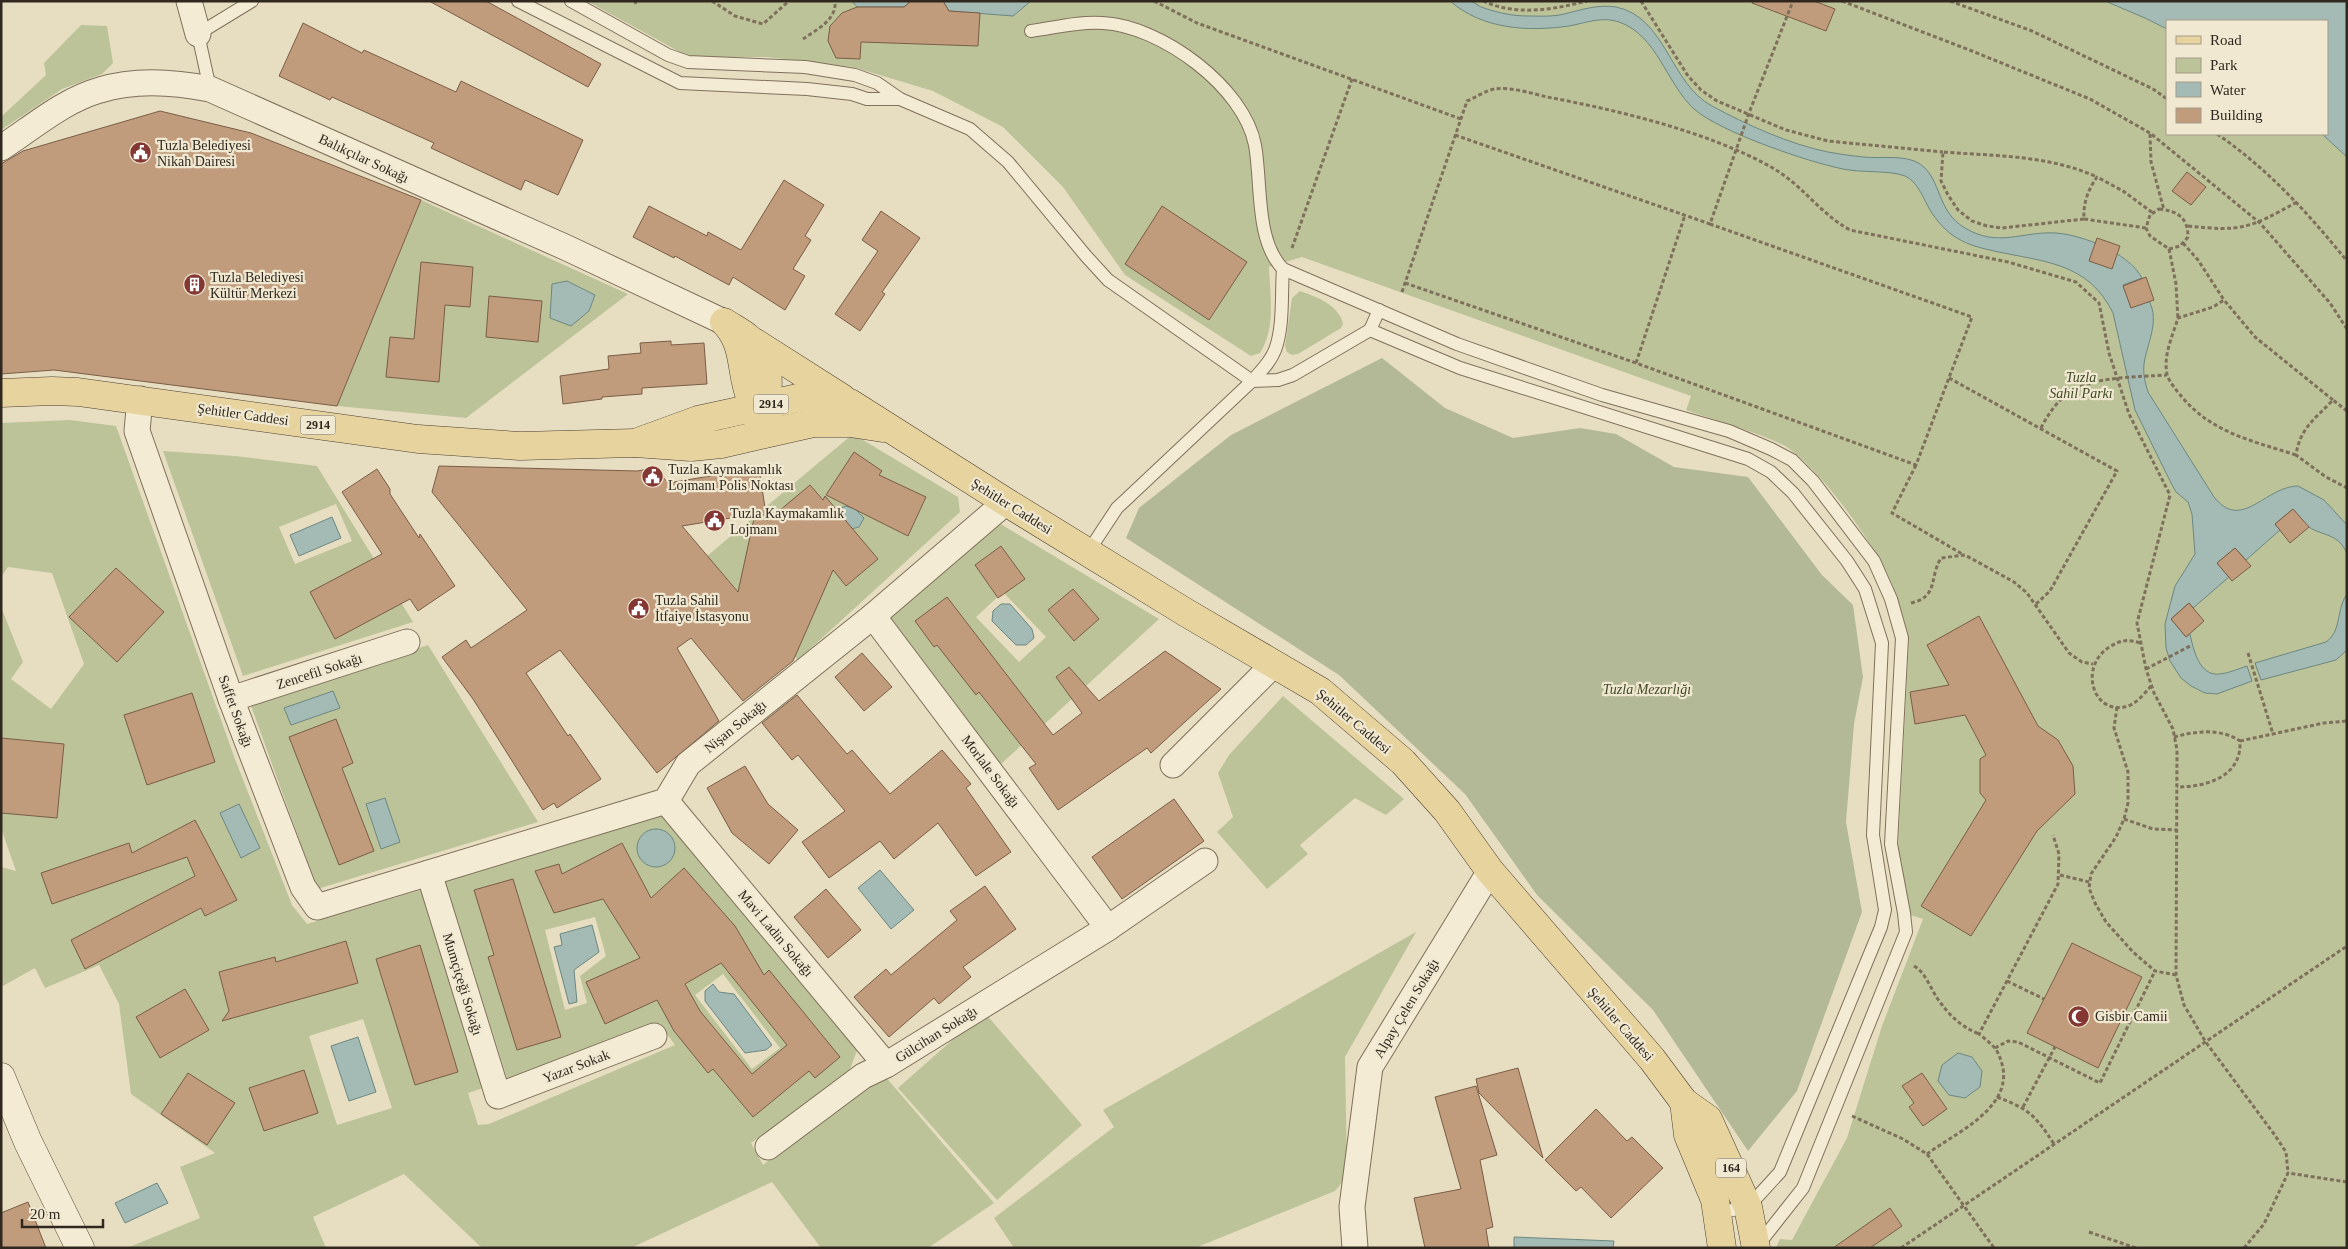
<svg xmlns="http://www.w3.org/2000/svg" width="2348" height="1249" font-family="Georgia,serif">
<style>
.green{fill:#bcc398;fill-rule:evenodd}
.cemetery{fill:#b3b996}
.water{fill:#a4bab5;stroke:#6c8781}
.building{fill:#c09c7d;stroke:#7a5d45;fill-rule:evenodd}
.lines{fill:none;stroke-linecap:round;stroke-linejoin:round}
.lane-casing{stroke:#7f705c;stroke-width:14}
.street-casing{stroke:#7f705c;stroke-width:27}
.secondary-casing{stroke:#60513f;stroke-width:29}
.primary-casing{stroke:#4d3e30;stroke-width:29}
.path{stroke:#7f705c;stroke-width:3;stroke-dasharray:4 2.5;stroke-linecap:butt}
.lane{stroke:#f3ebd4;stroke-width:12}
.street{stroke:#f3ebd4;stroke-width:25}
.secondary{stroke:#f3ebd4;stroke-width:28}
.primary{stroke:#e6d39e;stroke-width:28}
.labels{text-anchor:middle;stroke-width:4.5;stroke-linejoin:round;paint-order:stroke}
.shield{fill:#f0e8d1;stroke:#6a6254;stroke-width:1}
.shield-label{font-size:12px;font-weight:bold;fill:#30281e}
.poi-label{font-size:14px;fill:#30281e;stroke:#f0e8d1;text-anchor:start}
.street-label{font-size:14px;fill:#30281e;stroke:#f0e8d1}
.park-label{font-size:14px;font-style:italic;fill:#404a27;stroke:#f0e8d1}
</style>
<rect width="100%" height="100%" fill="#e7dec2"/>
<g class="green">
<path d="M587 1H2105L2145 18 2167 29V134H2322L2347 157V1248H1776L1780 1239 1792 1240 1847 1138 1882 1026 1923 919 1910 915 1898 848 1909 639C1904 620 1899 602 1892 584 1878 549 1816 462 1783 445 1755 431 1716 421 1686 410L1691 396 1302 257 1269 267C1270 296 1276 328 1260 353L1251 356 1125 275 1063 187 1003 127 933 91 853 67 767 57H689Z"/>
<polygon points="81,25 107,26 113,63 102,74 62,89 1,130 1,117 46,75 44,63"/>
<polygon points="421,200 628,294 466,418 337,406"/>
<path d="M1300 291C1317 297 1339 305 1343 324L1341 328 1298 354 1292 355 1287 352 1285 346 1292 298Z"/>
<path d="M70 420 116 426 235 759 292 905 307 924 424 889 483 1088 468 1093 478 1125 489 1124 675 1045 660 1024 509 1084 444 879 662 812 858 1048 848 1074 751 1143 763 1165 869 1079 884 1075 994 1203 928 1248H821L772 1182 631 1248H482L404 1174 313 1217 326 1248H127L200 1218 180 1167 215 1153 131 1094 119 1004 99 965 45 988 35 968 1 987V867L16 871 1 828V607L23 662 11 679 51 709 84 664 52 573 8 567 1 577V423ZM595 917 606 956 580 976 587 1003 565 1010 545 930ZM723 974 780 1048 752 1069 695 995ZM363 1019 392 1108 337 1125 309 1036Z"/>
<polygon points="853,434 958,497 960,512 798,660 707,556"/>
<path d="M163 451 235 456 317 466 413 622 243 676ZM336 504 352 541 295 564 279 527Z"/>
<path d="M994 520 1159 619 1001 764 884 614ZM1003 592 1046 637 1019 662 976 617Z"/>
<polygon points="428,645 538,822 317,889 250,703"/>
<polygon points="1283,696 1404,799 1386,815 1355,798 1300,845 1308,854 1267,889 1217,832 1233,817 1218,773 1229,755"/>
<polygon points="1416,932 1345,1057 1347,1176 1335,1191 1195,1248 1014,1248 994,1218 1114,1127 1103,1110"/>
<polygon points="984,1012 1082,1125 997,1200 898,1088"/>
</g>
<polygon class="cemetery" points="1382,358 1445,408 1513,438 1580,428 1616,434 1674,467 1748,477 1822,575 1853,605 1863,677 1854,724 1846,822 1862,912 1797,1091 1748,1151 1653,1010 1537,895 1465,794 1339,675 1126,538 1139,508 1231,435"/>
<g class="water">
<polygon points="852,1 911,1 904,7 857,7"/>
<polygon points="943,1 1031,1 1013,16 949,11"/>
<path d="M1450 1C1456 1 1464 0 1470 1 1475 2 1479 7 1484 8 1499 13 1513 16 1528 16 1540 16 1552 17 1564 14 1581 10 1598 4 1616 7 1666 17 1670 84 1712 106 1747 125 1789 144 1828 152 1840 154 1852 156 1864 157 1881 159 1905 154 1920 164 1942 179 1936 211 1965 228 1998 248 2022 231 2056 233 2083 235 2129 253 2142 278L2123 285 2131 307 2149 301C2160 321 2147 343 2144 364 2143 374 2145 382 2148 392L2214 497C2242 532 2264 487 2298 486L2324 500 2347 525V554C2339 533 2322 536 2309 527 2303 524 2298 514 2293 509L2275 524 2280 530 2246 560 2235 548 2217 563 2229 577 2193 608 2189 603 2171 619 2186 637 2190 634C2193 648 2199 677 2220 674 2229 673 2238 669 2247 666L2252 681 2217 694 2205 693 2191 686 2181 678 2170 661 2166 648 2165 624 2175 586 2195 554 2192 514 2188 502 2176 492 2171 483 2135 410 2113 313C2088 262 2044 262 1994 251 1981 248 1968 245 1957 238 1946 232 1937 221 1930 210 1923 198 1918 182 1905 176 1890 170 1861 173 1843 169 1808 162 1720 132 1694 109 1666 83 1657 35 1619 22 1603 16 1585 23 1569 26 1527 32 1482 29 1450 1Z"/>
<polygon points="2105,1 2347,1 2347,157 2322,134 2327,134 2327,21 2167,21 2167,29 2145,18"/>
<polygon points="567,281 595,295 589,311 571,326 550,318 552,284"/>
<polygon points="846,506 855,509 864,518 859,527 798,543 838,509"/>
<polygon points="332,517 341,538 299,556 290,535"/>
<path d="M2347 594V650L2336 660 2261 680 2255 663 2326 642C2342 631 2336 609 2347 594Z"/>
<polygon points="1001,604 1010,604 1032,629 1034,638 1026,645 1016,645 992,621 993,611"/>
<polygon points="333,691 340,708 291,725 284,708"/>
<polygon points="385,798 400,842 381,849 366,804"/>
<polygon points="239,804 260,848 241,858 220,813"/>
<circle cx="656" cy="848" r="19"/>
<polygon points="880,870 914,910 891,929 858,888"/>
<polygon points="592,925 599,952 574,970 577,1002 569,1004 554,947 562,945 560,934"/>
<polygon points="713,984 719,992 734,994 772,1045 766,1050 745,1053 705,1001 705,991"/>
<polygon points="358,1037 376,1092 349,1101 331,1046"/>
<polygon points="1958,1053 1972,1057 1982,1071 1980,1087 1965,1098 1949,1095 1938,1081 1942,1065"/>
<polygon points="157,1183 168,1203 125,1223 115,1203"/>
<polygon points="1514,1237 1614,1241 1613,1248 1514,1248"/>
</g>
<g class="building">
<polygon points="429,1 486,1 601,64 588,87"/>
<polygon points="911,1 943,1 949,11 980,13 978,46 861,42 860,59 836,58 828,41 830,26 842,13 857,7 904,7"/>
<polygon points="1753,1 1814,1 1835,9 1826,31 1752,3"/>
<polygon points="303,23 362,53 364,50 456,92 461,81 583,140 558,195 525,180 521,190 431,148 434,143 332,97 330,100 279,76"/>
<polygon points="160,111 251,133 421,200 337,406 54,370 1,374 1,164 23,151"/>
<polygon points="2187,172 2206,187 2191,205 2172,191"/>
<polygon points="784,180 824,205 805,236 811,240 793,269 805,276 785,310 733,277 729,285 675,256 674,258 633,237 649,206 707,236 708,232 741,250"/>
<polygon points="1162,206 1247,262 1209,320 1125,264"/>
<polygon points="881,211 920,238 882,292 885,294 860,331 835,314 878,251 862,240"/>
<polygon points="2097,238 2120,246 2112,269 2089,261"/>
<polygon points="421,262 473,267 470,307 445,305 439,382 386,377 390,337 414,339"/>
<polygon points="2146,277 2154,300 2131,308 2123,286"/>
<polygon points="489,296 542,301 538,342 486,337"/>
<polygon points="671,341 671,345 704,343 707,384 642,388 642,394 602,397 602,399 563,404 560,376 609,369 608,356 641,353 640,343"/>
<polygon points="854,452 882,471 879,475 926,497 908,536 826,495"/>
<path d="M439 466 637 471 655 468 668 483 759 468 767 521 810 485 823 500 825 496 878 559 846 586 833 570 793 661 743 701 691 638 677 648 719 721 657 773 560 650 526 673 568 736 570 734 601 779 557 808 554 803 543 810 473 699 442 657 466 640 471 648 527 610 432 492ZM755 514 738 592 682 526Z"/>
<polygon points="377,469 390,489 390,494 419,538 420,534 455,586 418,611 410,599 335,639 310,592 382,554 342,492"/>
<polygon points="2293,509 2309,527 2290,543 2275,524"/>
<polygon points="1001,546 1025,579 998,598 975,565"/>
<polygon points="2235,548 2251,566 2232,581 2217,563"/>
<polygon points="116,568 164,612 117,662 69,617"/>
<polygon points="1073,589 1099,619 1074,641 1048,610"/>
<polygon points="947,597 1053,735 1082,713 1056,677 1069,667 1099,701 1165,651 1221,689 1151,753 1147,748 1058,810 1029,768 1036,764 979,692 976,695 937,645 934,647 915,621"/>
<polygon points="2189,603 2204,621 2186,637 2171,619"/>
<polygon points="1979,616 2038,726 2058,740 2073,766 2075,794 2037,831 1971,936 1921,906 1986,800 1980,793 1980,759 1986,755 1965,715 1915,724 1910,692 1949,685 1927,645"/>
<polygon points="862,653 892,687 864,711 835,677"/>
<polygon points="192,693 215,762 147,785 124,715"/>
<polygon points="797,695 847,754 852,750 890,794 942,750 971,784 966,788 1011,852 976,876 938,823 894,859 880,841 829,878 802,842 845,811 798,755 792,760 762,723"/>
<polygon points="336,719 353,763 342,768 374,851 339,865 289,737"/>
<polygon points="1,738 64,744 57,818 1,813"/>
<polygon points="745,766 768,804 798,830 769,864 732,833 707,788"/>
<polygon points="1174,799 1204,841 1122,899 1092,857"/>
<polygon points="195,820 237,900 205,916 201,908 85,969 71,940 195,876 187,857 52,904 41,873 129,843 132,853"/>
<path d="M622 843 651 898 684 868 735 926 764 975 769 970 840 1057 815 1078 809 1071 753 1117 713 1069 708 1073 674 1031 657 1000 605 1024 586 982 640 958 603 899 554 913 535 871 559 864 562 874ZM721 963 787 1045 752 1074 700 1011 685 984Z"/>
<polygon points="513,879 561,1037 517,1050 488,957 494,955 474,890"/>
<polygon points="985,886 1016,929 963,967 971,977 939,1004 934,998 889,1037 854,997 886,969 891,975 957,920 950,911"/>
<polygon points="826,889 861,930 828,958 794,917"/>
<polygon points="346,941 358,983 222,1021 229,1011 219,972 275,957 276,962"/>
<polygon points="2072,943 2142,977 2098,1068 2027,1033"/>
<polygon points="420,945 458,1072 415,1085 376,959"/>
<polygon points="185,989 209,1030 160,1058 136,1017"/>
<polygon points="1518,1068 1543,1158 1479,1093 1476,1079"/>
<polygon points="304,1070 318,1113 264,1131 249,1088"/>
<polygon points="188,1073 235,1103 207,1145 161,1114"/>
<polygon points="1922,1073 1947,1109 1923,1126 1909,1107 1914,1103 1902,1086"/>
<polygon points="1476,1086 1497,1155 1480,1160 1493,1227 1486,1229 1489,1248 1425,1248 1414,1198 1461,1189 1435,1097"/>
<polygon points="1596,1109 1627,1141 1632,1137 1663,1168 1611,1218 1581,1187 1576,1191 1545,1160"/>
<polygon points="28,1202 46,1248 1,1248 1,1213"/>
<polygon points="1890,1208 1902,1226 1870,1248 1833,1248"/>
</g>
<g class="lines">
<defs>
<g id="lane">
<polyline points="518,1 680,83 807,89 852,94 867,99 900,99"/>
<path d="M571 1 668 55 688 62 805 67 855 75 877 83 900 99 970 129 1008 162 1086 256 1108 280 1252 381C1260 372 1270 363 1275 350 1284 326 1281 295 1283 269"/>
<path d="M1031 31C1054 28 1079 21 1103 23 1161 26 1244 87 1255 145 1262 184 1255 240 1283 269L1457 344 1602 395 1729 431 1771 449 1792 460 1813 481 1874 561 1891 599 1902 638 1891 844 1904 913 1906 932 1803 1188 1758 1245"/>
<polyline points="210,89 198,34 252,1"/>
<polyline points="1370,330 1460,368 1748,459 1771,472 1793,493 1847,561 1865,589 1882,643 1873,835 1885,910 1881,927 1780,1172 1748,1207 1717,1213"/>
<polyline points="1088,552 1117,508 1252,381 1278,380 1293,375 1370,330 1379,310"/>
</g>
<g id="street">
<polyline points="189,1 198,34"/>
<path d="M1 148C32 128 64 100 100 90 135 79 175 82 210 89L567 248 724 322"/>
<polyline points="140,399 137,431 231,699 303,887 317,907 666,801 688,764 873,616 1006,502"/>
<polyline points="873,616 1108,928"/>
<polyline points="231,699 407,642"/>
<polyline points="1173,765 1274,664"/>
<polyline points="666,801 886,1065"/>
<polyline points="429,873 498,1096 654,1036"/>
<polyline points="768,1147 863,1076 886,1065 1108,928 1205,861"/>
<polyline points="1355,1248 1352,1207 1370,1067 1490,871"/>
</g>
<polyline id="secondary" points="1,1077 28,1142 80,1248"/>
<g id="primary">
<path d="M724 322C731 327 740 331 747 337 772 358 773 393 758 420"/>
<path d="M727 325C752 354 734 391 767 420"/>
<polyline points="754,342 842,398"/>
<polyline points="1,393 52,391 78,392 418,439 520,446 635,443 691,447 721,444 813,423 850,423 883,428"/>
<polyline points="635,443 698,420 798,398 815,396 850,403 1006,502 1185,612 1320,691 1403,762 1447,811 1490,871 1652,1059 1684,1102 1708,1119 1748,1207 1756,1248"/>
<polyline points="1684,1102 1688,1135 1715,1200 1722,1248"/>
</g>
</defs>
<use href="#lane" class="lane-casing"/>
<use href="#street" class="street-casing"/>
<use href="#secondary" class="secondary-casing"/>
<use href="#primary" class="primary-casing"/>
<g class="path">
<polyline points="712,1 735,16 763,24 789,1"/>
<polyline points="1154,1 1197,23 1461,119"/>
<path d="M1483 1C1516 16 1552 10 1587 1"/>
<polyline points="1641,1 1688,76 1701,90 1717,101 1786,130 1828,141 1943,152"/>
<polyline points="1842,1 1972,51 2090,99 2150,133 2260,223 2330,303 2347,329"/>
<polyline points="1950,1 2032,31 2153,89 2167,99"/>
<polyline points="635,4 636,1"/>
<path d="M803 39C816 30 837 20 835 1"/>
<polyline points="2150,134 2151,162 2164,210"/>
<path d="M2217 134C2268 169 2308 213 2347 261"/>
<polyline points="1455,135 1710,224 1749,113 1793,1"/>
<path d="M2159 209C2177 211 2188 217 2188 237L2180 246 2169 249 2150 236 2146 228 2150 215Z"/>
<path d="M2084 219 2002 228 1987 226 1972 221 1958 210 1948 195 1941 181 1943 152C1994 156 2049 155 2097 177"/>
<path d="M2188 226C2242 232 2250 228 2297 202"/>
<path d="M2146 228 2084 219C2083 203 2088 190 2097 177L2123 191 2153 213"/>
<polyline points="2183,243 2198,260 2224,300"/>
<polyline points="1292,248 1352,79"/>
<polyline points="2169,249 2176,284 2178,320"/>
<polyline points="1405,283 1636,363 1916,465 1972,317 1710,224"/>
<path d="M1402 292 1467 101C1475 98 1486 90 1495 89 1511 87 1531 93 1547 97 1617 110 1709 132 1771 167 1803 185 1819 213 1850 230L2008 262 2076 282 2099 303 2109 353 2129 414 2170 495 2137 623 2146 669 2154 693 2173 729 2177 750 2176 975 2184 1005 2205 1041 2274 1134 2286 1152 2288 1173"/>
<polyline points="1636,363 1685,215"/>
<polyline points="1949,378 2117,471 2050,591 2036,604"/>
<path d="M2347 411 2333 400C2315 419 2300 428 2296 455L2326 477 2347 488"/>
<path d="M2041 428C2047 416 2055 404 2066 395 2088 376 2139 377 2167 375"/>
<path d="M2296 455C2253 441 2212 433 2182 397 2177 391 2169 382 2167 374 2163 355 2173 335 2178 318L2213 307 2224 300 2255 337 2333 400"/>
<polyline points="1916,465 1892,513 1964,555"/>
<path d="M1911 603C1939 597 1929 577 1941 558L1965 555 2014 582 2027 593 2069 653 2082 662 2093 664"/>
<path d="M2140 643C2128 639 2121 640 2111 646 2077 666 2093 717 2128 706 2137 703 2145 693 2151 686"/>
<polyline points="2248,653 2273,734"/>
<polyline points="2146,669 2192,645"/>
<polyline points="2117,707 2114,728 2128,772 2128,803 2124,819 2116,837 2091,874 2089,888 2095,903 2106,922 2133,952 2155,971 2176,975"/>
<path d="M2174 737C2196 731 2220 728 2240 741 2242 777 2206 787 2177 787"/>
<polyline points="2240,741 2324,723 2347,721"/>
<polyline points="2124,819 2153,829 2177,830"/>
<polyline points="2060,875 2089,882"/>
<path d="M1914 966C1925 972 1930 987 1937 998 1949 1015 1960 1026 1979 1034"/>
<polyline points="2007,981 2044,999"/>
<polyline points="1995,1048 2008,1041 2018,1042 2100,1083 2155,971"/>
<path d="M1997 1097C2029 1109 2035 1115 2054 1144"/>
<polyline points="2023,1107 2055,1047"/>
<polyline points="1852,1116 1903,1139 1927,1154 1994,1248"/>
<path d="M1927 1154C1955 1133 2010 1110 2003 1068 2001 1060 1999 1053 1994 1047 1989 1042 1984 1038 1979 1034L2058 884 2059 854 2053 835"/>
<polyline points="2089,1232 2136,1248"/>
<polyline points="1901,1248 2347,946"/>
<polyline points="2244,1248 2264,1224 2288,1173 2347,1182"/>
</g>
<use href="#lane" class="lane"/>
<use href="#street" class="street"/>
<use href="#secondary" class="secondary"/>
<use href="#primary" class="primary"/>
</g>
<defs>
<symbol id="civic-disc" viewBox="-11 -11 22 22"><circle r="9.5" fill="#853734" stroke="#f0e8d1"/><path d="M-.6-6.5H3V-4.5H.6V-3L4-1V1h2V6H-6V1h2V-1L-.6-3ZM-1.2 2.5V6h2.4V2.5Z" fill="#fff"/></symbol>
<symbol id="building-disc" viewBox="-11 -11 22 22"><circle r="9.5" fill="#853734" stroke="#f0e8d1"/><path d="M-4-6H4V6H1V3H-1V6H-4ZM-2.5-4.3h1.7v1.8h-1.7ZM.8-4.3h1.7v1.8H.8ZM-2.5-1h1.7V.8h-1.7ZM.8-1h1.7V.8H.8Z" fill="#fff"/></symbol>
<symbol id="mosque-disc" viewBox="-11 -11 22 22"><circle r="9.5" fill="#853734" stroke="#f0e8d1"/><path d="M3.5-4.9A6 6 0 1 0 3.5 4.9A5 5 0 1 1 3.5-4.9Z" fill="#fff"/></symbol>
</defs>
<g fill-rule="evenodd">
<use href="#civic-disc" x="128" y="140" width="25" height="25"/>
<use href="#building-disc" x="182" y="272" width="25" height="25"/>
<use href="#civic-disc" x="640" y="464" width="25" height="25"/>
<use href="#civic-disc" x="702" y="508" width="25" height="25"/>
<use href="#civic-disc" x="626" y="596" width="25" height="25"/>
<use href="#mosque-disc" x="2066" y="1004" width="25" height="25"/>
</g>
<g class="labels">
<g class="shield">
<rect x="753.5" y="394.5" width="35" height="19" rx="4"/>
<rect x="300.5" y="415.5" width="35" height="19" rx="4"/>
<rect x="1716" y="1158.5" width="30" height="19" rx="4"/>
</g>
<g class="shield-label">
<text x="771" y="408">2914</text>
<text x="318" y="429">2914</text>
<text x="1731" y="1172">164</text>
</g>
<g class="poi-label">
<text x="157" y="150">Tuzla Belediyesi<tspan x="157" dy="16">Nikah Dairesi</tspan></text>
<text x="210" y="282">Tuzla Belediyesi<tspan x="210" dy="16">Kültür Merkezi</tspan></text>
<text x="668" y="474">Tuzla Kaymakamlık<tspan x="668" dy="16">Lojmanı Polis Noktası</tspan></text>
<text x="730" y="518">Tuzla Kaymakamlık<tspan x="730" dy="16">Lojmanı</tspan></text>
<text x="655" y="605">Tuzla Sahil<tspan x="655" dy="16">İtfaiye İstasyonu</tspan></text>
<text x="2095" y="1021">Gisbir Camii</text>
</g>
<g class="street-label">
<text transform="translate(364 158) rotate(25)" y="5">Balıkçılar Sokağı</text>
<text transform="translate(243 414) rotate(8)" y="5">Şehitler Caddesi</text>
<text transform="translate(1012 506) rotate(32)" y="5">Şehitler Caddesi</text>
<text transform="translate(319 671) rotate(-18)" y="5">Zencefil Sokağı</text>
<text transform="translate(236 711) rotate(70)" y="5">Saffet Sokağı</text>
<text transform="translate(1354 721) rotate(40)" y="5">Şehitler Caddesi</text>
<text transform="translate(735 726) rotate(-39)" y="5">Nişan Sokağı</text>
<text transform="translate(991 771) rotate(53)" y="5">Morlale Sokağı</text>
<text transform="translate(776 933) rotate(50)" y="5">Mavi Ladin Sokağı</text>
<text transform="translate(463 984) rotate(73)" y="5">Mumçiçeği Sokağı</text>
<text transform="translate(1406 1008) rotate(-59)" y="5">Alpay Çelen Sokağı</text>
<text transform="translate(1621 1024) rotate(49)" y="5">Şehitler Caddesi</text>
<text transform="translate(936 1034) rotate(-32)" y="5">Gülcihan Sokağı</text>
<text transform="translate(576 1066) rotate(-21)" y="5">Yazar Sokak</text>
</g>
<g class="park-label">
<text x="2081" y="382">Tuzla<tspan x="2081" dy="16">Sahil Parkı</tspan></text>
<text x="1647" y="694">Tuzla Mezarlığı</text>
</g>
</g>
<rect width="2348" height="1249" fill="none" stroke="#30281e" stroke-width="5"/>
<rect x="2166" y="20" width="162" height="115" fill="#f0e8d1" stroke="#a39b89"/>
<rect x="2176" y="36" width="25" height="8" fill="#e6d39e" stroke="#a39b89"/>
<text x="2210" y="45" font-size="15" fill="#30281e">Road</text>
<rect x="2176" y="58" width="25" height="15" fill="#bcc398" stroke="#a39b89"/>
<text x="2210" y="70" font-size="15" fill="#30281e">Park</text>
<rect x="2176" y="82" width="25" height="15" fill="#a4bab5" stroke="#a39b89"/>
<text x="2210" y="95" font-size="15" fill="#30281e">Water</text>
<rect x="2176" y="108" width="25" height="15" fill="#c09c7d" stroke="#a39b89"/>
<text x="2210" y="120" font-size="15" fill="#30281e">Building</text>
<path d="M22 1219v8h81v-8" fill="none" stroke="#30281e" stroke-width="2.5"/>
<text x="30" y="1219" font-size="15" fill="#30281e" stroke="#f0e8d1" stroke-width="4" paint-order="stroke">20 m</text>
</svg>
